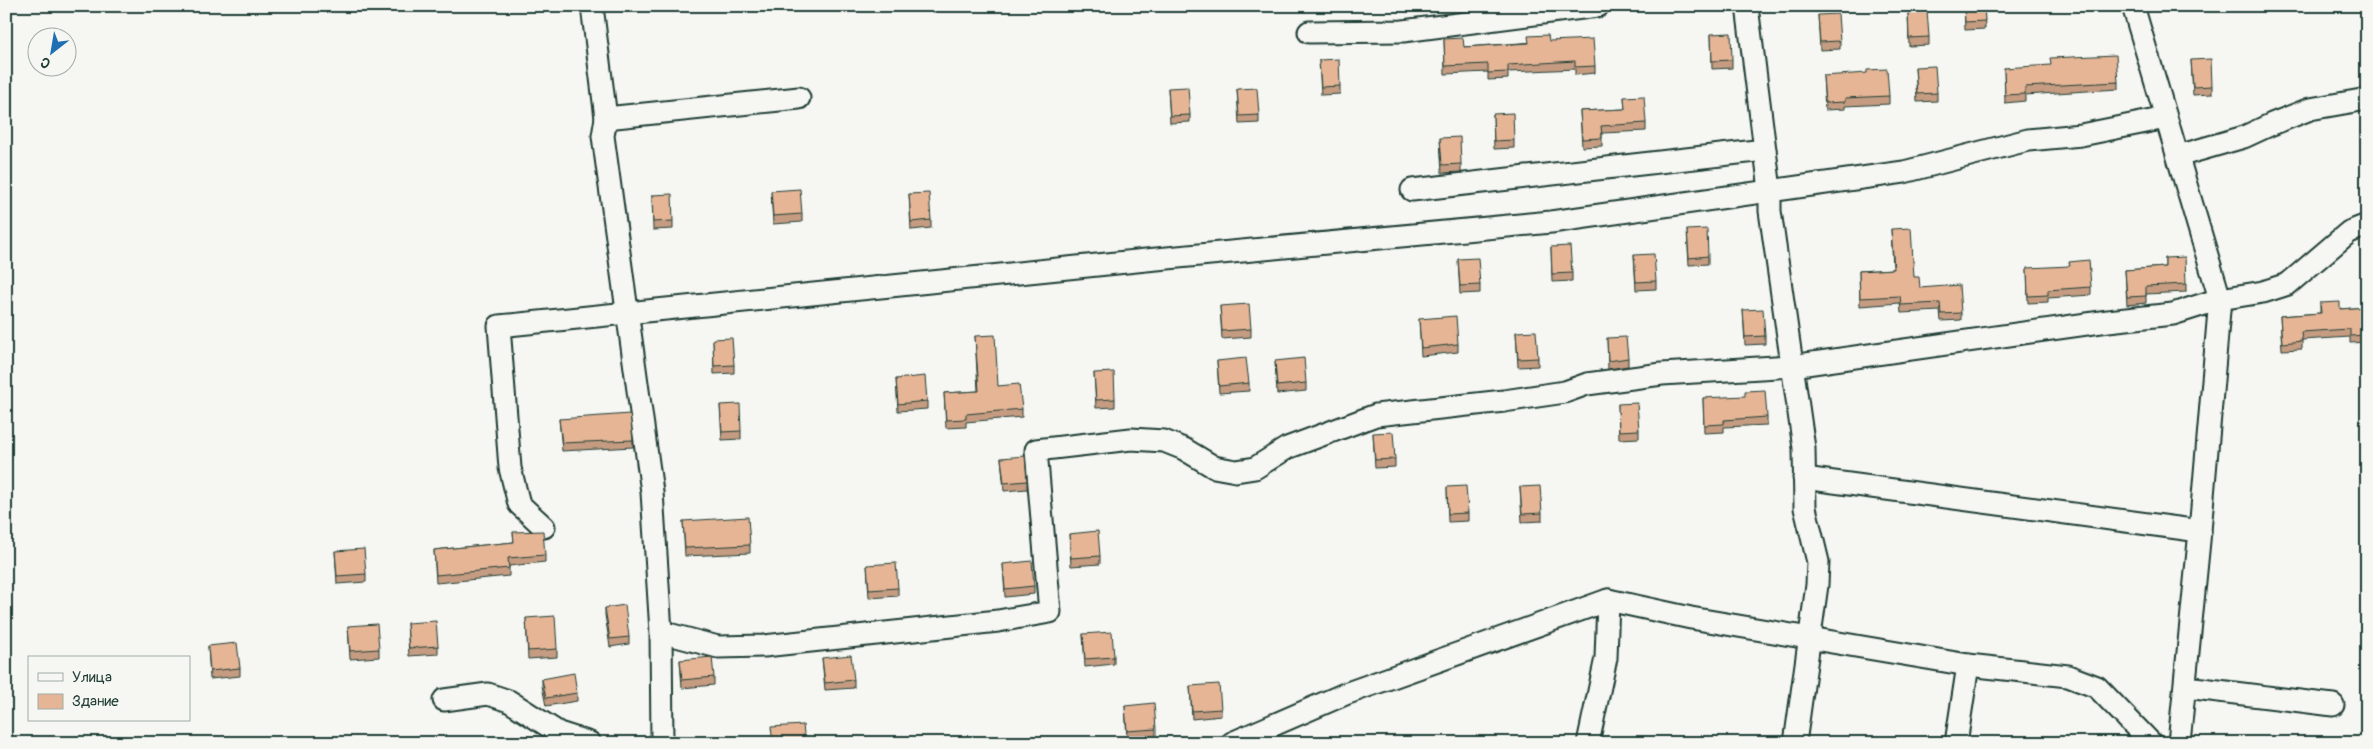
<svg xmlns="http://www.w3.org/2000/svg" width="2373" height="749" font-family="Pangolin,sans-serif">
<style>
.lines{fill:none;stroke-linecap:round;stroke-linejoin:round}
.minor-casing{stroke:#1f3d34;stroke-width:25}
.minor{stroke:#f6f6f2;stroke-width:21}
.wall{fill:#c59c81;stroke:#1f3d34}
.building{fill:#e5b596;stroke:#1f3d34}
</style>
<rect width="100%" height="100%" fill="#f6f6f2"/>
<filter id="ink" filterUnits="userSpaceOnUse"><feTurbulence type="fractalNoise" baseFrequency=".02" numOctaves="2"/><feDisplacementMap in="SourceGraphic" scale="10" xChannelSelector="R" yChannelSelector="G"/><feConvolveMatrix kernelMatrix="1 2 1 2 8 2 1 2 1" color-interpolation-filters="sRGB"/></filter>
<g filter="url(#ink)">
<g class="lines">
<defs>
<g id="minor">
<polyline points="592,6 606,118 603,136 652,492 661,632 662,743"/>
<polyline points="1747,6 1770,190 1770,211 1804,448 1805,508 1818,562 1817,585 1795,743"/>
<polyline points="2133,6 2220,299 2200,531 2179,743"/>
<polyline points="1309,32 1403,31 1598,6"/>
<polyline points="606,118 799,98"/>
<polyline points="2178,156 2244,137 2272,124 2310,109 2367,99"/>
<polyline points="1412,190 1765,150"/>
<polyline points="1804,478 2200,531"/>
<polyline points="544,527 519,504 510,468 499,326 1146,260 1551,222 1904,172 2028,140 2081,135 2166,118"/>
<polyline points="661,632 718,647 764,646 998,621 1050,612 1036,450 1131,439 1164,441 1184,449 1214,467 1236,471 1255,468 1287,448 1376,415 1504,401 1565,392 1587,384 1662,374 1792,366 2108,321 2173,314 2220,299 2263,292 2288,284 2349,232 2367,225"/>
<polyline points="2186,687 2333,705"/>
<polyline points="444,700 488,694 509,701 559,733 590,743"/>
<polyline points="1232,743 1345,694 1608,600 1691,618 1968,665 2068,676 2097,687 2151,743"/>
<polyline points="1588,743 1606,658 1608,600"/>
<polyline points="1956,743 1968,665"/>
</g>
</defs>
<use href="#minor" class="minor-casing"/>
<use href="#minor" class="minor"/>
</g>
<g class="wall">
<polygon points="1964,6 1984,6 1985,29 1965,30"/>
<polygon points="1908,11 1929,37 1929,45 1909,46"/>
<polygon points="1818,15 1840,41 1840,49 1820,50"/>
<polygon points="1711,34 1732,60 1732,68 1712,69"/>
<polygon points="1444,39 1464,47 1549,41 1595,66 1595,73 1575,75 1575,69 1508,72 1508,79 1488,80 1488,72 1445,74"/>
<polygon points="1319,60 1340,86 1340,94 1321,95"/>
<polygon points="2191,60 2212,86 2212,94 2193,95"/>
<polygon points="1915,67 1937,93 1937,101 1917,102"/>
<polygon points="2004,68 2118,82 2118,89 2025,95 2025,101 2005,103"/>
<polygon points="1823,76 1889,96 1889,104 1845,106 1845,109 1825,110"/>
<polygon points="1168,88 1190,115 1190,122 1170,123"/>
<polygon points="1237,89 1259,115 1259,123 1239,124"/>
<polygon points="1624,97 1646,123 1646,131 1602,133 1602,146 1582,147 1580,111 1625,109"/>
<polygon points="1493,114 1514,140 1514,148 1494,149"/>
<polygon points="1440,138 1461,164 1461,172 1442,173"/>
<polygon points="771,191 802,214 802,222 773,224"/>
<polygon points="909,194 931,220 931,228 911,230"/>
<polygon points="652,195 673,221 673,229 653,230"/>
<polygon points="1891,229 1914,277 1920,288 1961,313 1961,320 1941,321 1940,311 1901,313 1900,303 1860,306 1859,271 1893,269"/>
<polygon points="1687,230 1708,256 1708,264 1689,265"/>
<polygon points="1551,247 1572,273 1572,281 1552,282"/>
<polygon points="1634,255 1656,281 1656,289 1636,290"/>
<polygon points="2165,258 2186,284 2186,292 2146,294 2146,303 2127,305 2125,270 2165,267"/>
<polygon points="1458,259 1480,285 1480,293 1460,294"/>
<polygon points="2027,268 2091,287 2091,295 2048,298 2048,302 2028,303"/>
<polygon points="2320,303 2340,309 2367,307 2367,342 2350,343 2350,337 2302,340 2302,349 2282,350 2280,316 2320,313"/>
<polygon points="1220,306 1251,329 1251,337 1222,339"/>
<polygon points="1743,310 1765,336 1765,344 1745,345"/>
<polygon points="1419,319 1458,344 1458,352 1421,356"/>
<polygon points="1516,332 1538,358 1538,366 1518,367"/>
<polygon points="975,336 998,386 1022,409 1022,417 966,422 966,427 946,428 944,393 978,391"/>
<polygon points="1607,338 1628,358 1628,366 1608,369"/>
<polygon points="713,339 734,365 734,373 714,374"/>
<polygon points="1217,361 1249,383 1249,391 1219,393"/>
<polygon points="1275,361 1306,383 1306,391 1277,394"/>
<polygon points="1094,373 1115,399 1115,407 1096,408"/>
<polygon points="896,379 927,401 927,409 898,411"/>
<polygon points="1703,398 1767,417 1767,425 1724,427 1724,432 1704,433"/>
<polygon points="1618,404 1639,430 1639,438 1619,439"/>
<polygon points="720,405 741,431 741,439 722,440"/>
<polygon points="559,419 633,440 633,447 562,451"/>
<polygon points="1373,433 1395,459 1395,467 1375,468"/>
<polygon points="1001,458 1027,481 1027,489 1004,491"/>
<polygon points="1447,487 1468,513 1468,521 1448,522"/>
<polygon points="1520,487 1542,513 1542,521 1522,522"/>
<polygon points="683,521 750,545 750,553 685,556"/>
<polygon points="513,532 545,555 545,562 509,566 509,576 436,583 434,550 514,542"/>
<polygon points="1069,534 1100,556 1100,564 1071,566"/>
<polygon points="335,551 366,574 366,582 337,584"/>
<polygon points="1003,564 1034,586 1034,594 1005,597"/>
<polygon points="867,565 898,588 898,596 869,598"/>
<polygon points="605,608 629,637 629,644 610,647 605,615"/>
<polygon points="526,618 557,649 557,657 528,659"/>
<polygon points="407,623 438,646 438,654 409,656"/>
<polygon points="348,626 379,649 379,657 350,659"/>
<polygon points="1083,634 1114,657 1114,664 1085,667"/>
<polygon points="208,646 240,668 240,676 210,679"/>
<polygon points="822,658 854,680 854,688 825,690"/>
<polygon points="680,660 714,677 714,685 682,688"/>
<polygon points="542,679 577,693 577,701 546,706 542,686"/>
<polygon points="1190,686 1221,709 1221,716 1192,719"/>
<polygon points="1125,706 1156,729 1156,736 1127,739"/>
</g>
<g class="building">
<polygon points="1964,6 1984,6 1985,21 1965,22"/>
<polygon points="1927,10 1929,37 1909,38 1908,11"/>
<polygon points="1838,14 1840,41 1820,42 1818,15"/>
<polygon points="1731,33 1732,60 1712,61 1711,34"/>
<polygon points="1548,35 1549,41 1593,39 1595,66 1575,67 1575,61 1508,65 1508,72 1488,73 1488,64 1445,66 1444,39 1463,38 1464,47 1529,43 1528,36"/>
<polygon points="2116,55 2118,82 2025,87 2025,94 2005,95 2004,68 2051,65 2050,58"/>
<polygon points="1339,59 1340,86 1321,87 1319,60"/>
<polygon points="2211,59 2212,86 2193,87 2191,60"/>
<polygon points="1935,66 1937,93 1917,94 1915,67"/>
<polygon points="1887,69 1889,96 1845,98 1845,102 1825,103 1823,76 1867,73 1867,70"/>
<polygon points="1188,87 1190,115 1170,116 1168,88"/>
<polygon points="1257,88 1259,115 1239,116 1237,89"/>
<polygon points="1644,96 1646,123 1601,126 1602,138 1582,139 1580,111 1625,109 1624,97"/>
<polygon points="1513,113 1514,140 1494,141 1493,114"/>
<polygon points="1460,137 1461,164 1442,165 1440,138"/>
<polygon points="800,189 802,214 773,216 771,191"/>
<polygon points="929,193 931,220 911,222 909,194"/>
<polygon points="672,194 673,221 653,222 652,195"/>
<polygon points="1911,228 1914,277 1919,277 1920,288 1959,285 1961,313 1941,314 1940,303 1901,305 1900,296 1860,298 1859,271 1894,269 1891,229"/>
<polygon points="1707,229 1708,256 1689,258 1687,230"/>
<polygon points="1570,246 1572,273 1552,274 1551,247"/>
<polygon points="1654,254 1656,281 1636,282 1634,255"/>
<polygon points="2185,257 2186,284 2146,286 2146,296 2127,297 2125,270 2165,267 2165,258"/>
<polygon points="1478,258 1480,285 1460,286 1458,259"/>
<polygon points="2089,260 2091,287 2048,290 2048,295 2028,296 2027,268 2070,266 2069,262"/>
<polygon points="2340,302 2340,309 2367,307 2367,335 2350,336 2350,329 2301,332 2302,341 2282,343 2280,316 2321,313 2320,303"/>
<polygon points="1249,304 1251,329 1222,331 1220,306"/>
<polygon points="1763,309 1765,336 1745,337 1743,310"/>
<polygon points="1456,316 1458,344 1421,348 1419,319"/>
<polygon points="1536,331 1538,358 1518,359 1516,332"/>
<polygon points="995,335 998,386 1019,384 1022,409 966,414 966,419 946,420 944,393 979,391 975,336"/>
<polygon points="1626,337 1628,358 1608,361 1607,338"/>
<polygon points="732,338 734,365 714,366 713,339"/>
<polygon points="1246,358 1249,383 1219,386 1217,361"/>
<polygon points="1304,358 1306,383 1277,386 1275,361"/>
<polygon points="1114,372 1115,399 1096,400 1094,373"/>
<polygon points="925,376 927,401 898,404 896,379"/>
<polygon points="1765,390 1767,417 1724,420 1724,424 1704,425 1703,398 1745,396 1745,391"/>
<polygon points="1637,403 1639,430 1619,431 1618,404"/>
<polygon points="740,404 741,431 722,432 720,405"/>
<polygon points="630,414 633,440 562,443 559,419"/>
<polygon points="1393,432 1395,459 1375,460 1373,433"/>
<polygon points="1025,456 1027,481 1004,483 1001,458"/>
<polygon points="1466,486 1468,513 1448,514 1447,487"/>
<polygon points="1540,486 1542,513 1522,514 1520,487"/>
<polygon points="748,517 750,545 685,548 683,521"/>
<polygon points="543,531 545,555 508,558 509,568 436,575 434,550 514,542 513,532"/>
<polygon points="1098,531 1100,556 1071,558 1069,534"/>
<polygon points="364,549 366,574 337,576 335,551"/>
<polygon points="1032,561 1034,586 1005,589 1003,564"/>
<polygon points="896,563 898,588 869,590 867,565"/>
<polygon points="625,605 629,637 610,639 605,608"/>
<polygon points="555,616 557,649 528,651 526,618"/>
<polygon points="436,621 438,646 409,648 407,623"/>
<polygon points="377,624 379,649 350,651 348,626"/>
<polygon points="1112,632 1114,657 1085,659 1083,634"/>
<polygon points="237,643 240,668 210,671 208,646"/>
<polygon points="851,655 854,680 825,683 822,658"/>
<polygon points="712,657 714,677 682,680 680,660"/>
<polygon points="574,673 577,693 546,698 542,679"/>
<polygon points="1219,684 1221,709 1192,711 1190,686"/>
<polygon points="1154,703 1156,729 1127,731 1125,706"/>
<polygon points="803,725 805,743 773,743 771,727"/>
</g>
</g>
<rect width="2373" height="749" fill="none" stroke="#f6f6f2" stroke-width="25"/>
<rect x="12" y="12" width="2348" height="724" fill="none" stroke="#1f3d34" stroke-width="2" filter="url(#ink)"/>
<rect x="28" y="656" width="162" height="65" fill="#f6f6f2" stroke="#a0aca6"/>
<rect x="38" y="673" width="25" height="8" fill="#f6f6f2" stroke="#a0aca6"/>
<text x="72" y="682" font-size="15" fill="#1f3d34">Улица</text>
<rect x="38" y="694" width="25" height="15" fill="#e5b596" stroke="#a0aca6"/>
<text x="72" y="706" font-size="15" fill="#1f3d34">Здание</text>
<g transform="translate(52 52) rotate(211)"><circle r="24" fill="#f6f6f2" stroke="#a0aca6"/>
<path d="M0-4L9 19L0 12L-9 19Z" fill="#1f6fb2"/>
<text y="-8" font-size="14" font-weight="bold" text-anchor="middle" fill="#1f3d34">С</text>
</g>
</svg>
